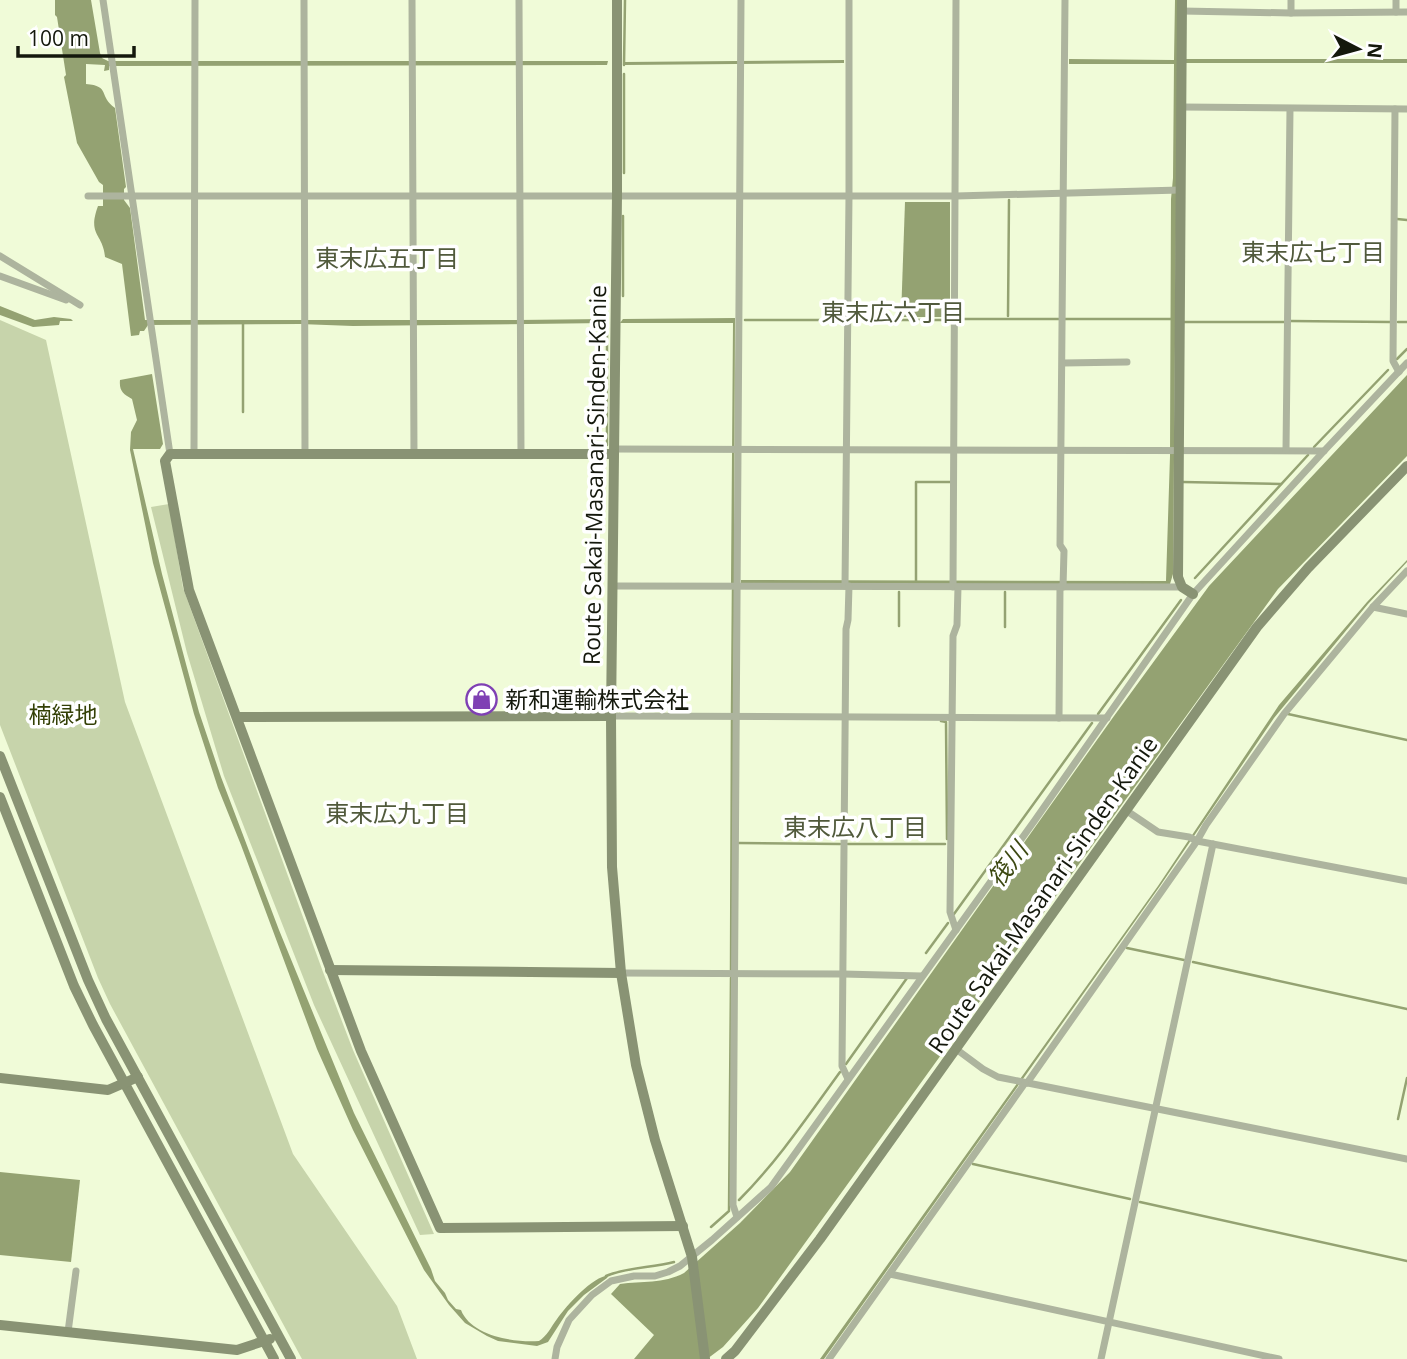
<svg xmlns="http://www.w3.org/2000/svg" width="1407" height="1359" font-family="'Open Sans','Noto Sans JP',sans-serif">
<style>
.green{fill:#c7d4ab}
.water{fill:#94a272}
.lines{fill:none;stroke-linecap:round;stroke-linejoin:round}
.stream{stroke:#94a272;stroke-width:2.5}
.street{stroke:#adb49e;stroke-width:7}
.secondary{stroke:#899374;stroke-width:10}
.labels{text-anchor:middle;stroke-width:7;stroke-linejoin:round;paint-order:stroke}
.street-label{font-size:23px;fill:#14180c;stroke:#fff}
.poi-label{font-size:23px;fill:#14180c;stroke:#fff;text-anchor:start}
.park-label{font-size:23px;fill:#344006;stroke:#fff}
.neighbourhood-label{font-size:24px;fill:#515a3c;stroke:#fff}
.water-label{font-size:24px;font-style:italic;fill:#3d4912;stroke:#fff}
</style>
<rect width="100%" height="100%" fill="#f0fbd8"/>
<g class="green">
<polygon points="0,320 46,340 125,702 293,1154 397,1306 417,1359 302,1359 110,1004 98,978 0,725"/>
<polygon points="169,504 183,588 323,972 353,1050 434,1234 420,1235 314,1005 224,776 187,653 151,507"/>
</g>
<g class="water">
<path d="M55 0H91L100 53 102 58 108 61H608L607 65 109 66V70L104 71 105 65 86 64V84C111 86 98 96 115 108L126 187 124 189V200L130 208 145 320H517L607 319 606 323 353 326 300 324 148 325 144 331H140L139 335 131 336 122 264 105 257C103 233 87 236 98 206H103V185L99 182 77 143 64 77 66 75 57 17 55 15Z"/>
<polygon points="1175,0 1178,0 1173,574 1170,584 741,584 741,580 1166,581 1170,456 1171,199 1173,178 1174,64 1069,64 1069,59 1174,60"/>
<polygon points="1185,59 1407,59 1407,63 1186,63"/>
<polygon points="844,60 844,63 624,65 624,62"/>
<polygon points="905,202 950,202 950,317 901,317"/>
<polygon points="0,306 35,320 54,317 71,319 73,321 60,321 59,325 33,327 0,315"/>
<polygon points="735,318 734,584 731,584 733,323 620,323 623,319"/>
<path d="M152 374 163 444 160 449H133L162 574 186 664 199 712 221 777 279 930 354 1113 431 1269 435 1281 445 1293 448 1300 456 1309 461 1310C471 1336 515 1343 539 1341 547 1336 551 1327 557 1319 567 1305 592 1277 609 1275L607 1278 584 1295 568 1311 548 1342 537 1346 498 1341 487 1336 465 1323 449 1305 424 1270 353 1130 317 1049 241 845 218 788 194 714 153 563 130 450 131 432 137 420 132 399C123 394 119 391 120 380Z"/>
<path d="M1407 375V456L1278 589 758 1308 723 1347 707 1359H634L654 1335 611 1294 620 1284C642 1281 663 1284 684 1273L740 1223 790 1172 1114 716 1209 586Z"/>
<polygon points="1407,560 1407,562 1368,604 1274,718 1160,886 824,1359 820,1359 1158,886 1279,705 1367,602"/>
<polygon points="0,1172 80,1180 71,1262 0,1255"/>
</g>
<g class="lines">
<g class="stream">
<polyline points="624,65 625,0"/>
<polyline points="624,173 624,74"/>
<polyline points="1397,219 1407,220"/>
<polyline points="623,296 623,216"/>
<polyline points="1008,316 1009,200"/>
<polyline points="959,319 1059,319"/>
<polyline points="1065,319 1173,319"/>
<polyline points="745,320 844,320"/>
<polyline points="851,320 950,320"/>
<polyline points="1290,321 1390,322"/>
<polyline points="1183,322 1284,322"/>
<polyline points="1398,322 1407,322"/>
<polyline points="243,324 243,412"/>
<polyline points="607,329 607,445"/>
<polyline points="1397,359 1407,349"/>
<polyline points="1314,447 1388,370"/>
<polyline points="1183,482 1281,484"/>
<polyline points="1195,578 1308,455"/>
<polyline points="916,581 916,482 950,482"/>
<polyline points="1005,592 1005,627"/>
<polyline points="899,626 899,592"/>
<polyline points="732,713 733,590"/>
<polyline points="1098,714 1181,600"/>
<polyline points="1288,714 1407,740"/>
<polyline points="941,721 946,722 947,839"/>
<polyline points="739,843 840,844"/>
<polyline points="848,844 945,844"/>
<polyline points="954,914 1092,723"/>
<polyline points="1127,948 1184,960"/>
<polyline points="926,953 948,923"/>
<polyline points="1193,962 1407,1009"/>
<polyline points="731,970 732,719"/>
<polyline points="846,1064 907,978"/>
<polyline points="1398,1119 1407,1078"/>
<polyline points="973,1164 1130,1199"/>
<path d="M739 1200C777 1162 808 1116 840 1072"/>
<polyline points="1140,1202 1407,1261"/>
<polyline points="711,1227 729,1211 731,978"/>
<path d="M606 1276C627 1267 652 1268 674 1262"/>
</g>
<g class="street">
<polyline points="103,0 170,454"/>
<polyline points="304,0 305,454"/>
<polyline points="412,0 414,455"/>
<polyline points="519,0 521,454"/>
<polyline points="1182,11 1291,13 1407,12"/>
<polyline points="1396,12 1396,0"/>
<polyline points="1291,13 1291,0"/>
<polyline points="1181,107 1407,109"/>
<polyline points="1395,109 1393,361 1399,372"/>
<polyline points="88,196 956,196 1180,190"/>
<polyline points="0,256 80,305"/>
<polyline points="0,276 66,300"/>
<polyline points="1063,363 1127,362"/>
<polyline points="613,449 1324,451"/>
<polyline points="1286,450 1290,109"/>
<polyline points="194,455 195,0"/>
<polyline points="613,586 1182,587"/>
<polyline points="845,586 849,196 849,0"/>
<polyline points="953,587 956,0"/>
<polyline points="1063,587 1064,551 1060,545 1065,0"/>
<polyline points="1373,607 1407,614"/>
<polyline points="611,716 1107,718"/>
<polyline points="1059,718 1060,587"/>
<polyline points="1127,811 1158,832 1189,837 1197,841 1407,881"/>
<polyline points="956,930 950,912 953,636 957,625 958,587"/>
<polyline points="621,973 843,974 922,976"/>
<polyline points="956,1049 983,1069 998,1077 1407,1159"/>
<polyline points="848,1079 842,1066 846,629 848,620 849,586"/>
<polyline points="1027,1083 1197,841 1206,825 1284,714 1373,607 1407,571"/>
<polyline points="737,1217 733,1205 741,0"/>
<polyline points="890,1274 1279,1359"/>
<polyline points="68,1332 76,1271"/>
<polyline points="555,1359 557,1347 569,1320 592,1295 611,1281 634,1276 655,1276 668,1272 680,1266 712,1240 771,1187 1035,820 1193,594 1324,451 1407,363"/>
<polyline points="829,1359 1025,1083"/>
<polyline points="1101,1359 1213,844"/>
</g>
<g class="secondary">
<polyline points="617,0 617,195 611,716 612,867 621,973 636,1065 655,1140 692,1257 705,1359"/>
<polyline points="1182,0 1178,577 1182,587 1193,594"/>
<polyline points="613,454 170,454 165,461 189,590 361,1051 440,1228 683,1226"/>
<polyline points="238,717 611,716"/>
<polyline points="0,756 88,980 106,1019 291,1359"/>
<polyline points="0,797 74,986 93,1025 274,1359"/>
<polyline points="330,970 621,973"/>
<polyline points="0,1078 108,1090 138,1077"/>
<polyline points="0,1325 237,1350 270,1339"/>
<polyline points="726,1359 735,1351 820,1239 1257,627 1308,568 1407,466"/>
</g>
</g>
<defs>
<symbol id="shop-ring" viewBox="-11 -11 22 22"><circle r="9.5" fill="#fff" stroke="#7f40b4" stroke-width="1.5"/><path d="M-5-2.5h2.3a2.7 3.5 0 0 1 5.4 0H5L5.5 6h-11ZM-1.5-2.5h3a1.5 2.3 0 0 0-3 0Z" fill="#7f40b4"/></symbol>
</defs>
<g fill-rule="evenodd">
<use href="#shop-ring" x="464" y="682" width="35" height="35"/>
</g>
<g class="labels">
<g class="street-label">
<text transform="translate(595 475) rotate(-89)" y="8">Route Sakai-Masanari-Sinden-Kanie</text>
<text transform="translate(1043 895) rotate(-55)" y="8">Route Sakai-Masanari-Sinden-Kanie</text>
</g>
<g class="poi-label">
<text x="505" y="708">新和運輸株式会社</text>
</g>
<g class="park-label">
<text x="63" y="723">楠緑地</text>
</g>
<g class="neighbourhood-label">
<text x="1313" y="261">東末広七丁目</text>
<text x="387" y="267">東末広五丁目</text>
<text x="893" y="321">東末広六丁目</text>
<text x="397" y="822">東末広九丁目</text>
<text x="855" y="836">東末広八丁目</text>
</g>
<g class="water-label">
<text transform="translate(1008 865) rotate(-53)" y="8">筏川</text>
</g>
</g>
<g transform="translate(1358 49) rotate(96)" stroke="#ffffff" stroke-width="5" paint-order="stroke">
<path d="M0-5L12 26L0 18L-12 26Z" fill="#14180c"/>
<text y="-10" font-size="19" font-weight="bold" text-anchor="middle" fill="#14180c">N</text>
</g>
<path d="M18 46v10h116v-10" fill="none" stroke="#14180c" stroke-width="3.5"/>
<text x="28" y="46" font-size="21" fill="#14180c" stroke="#ffffff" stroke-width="5" paint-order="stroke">100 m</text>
</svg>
